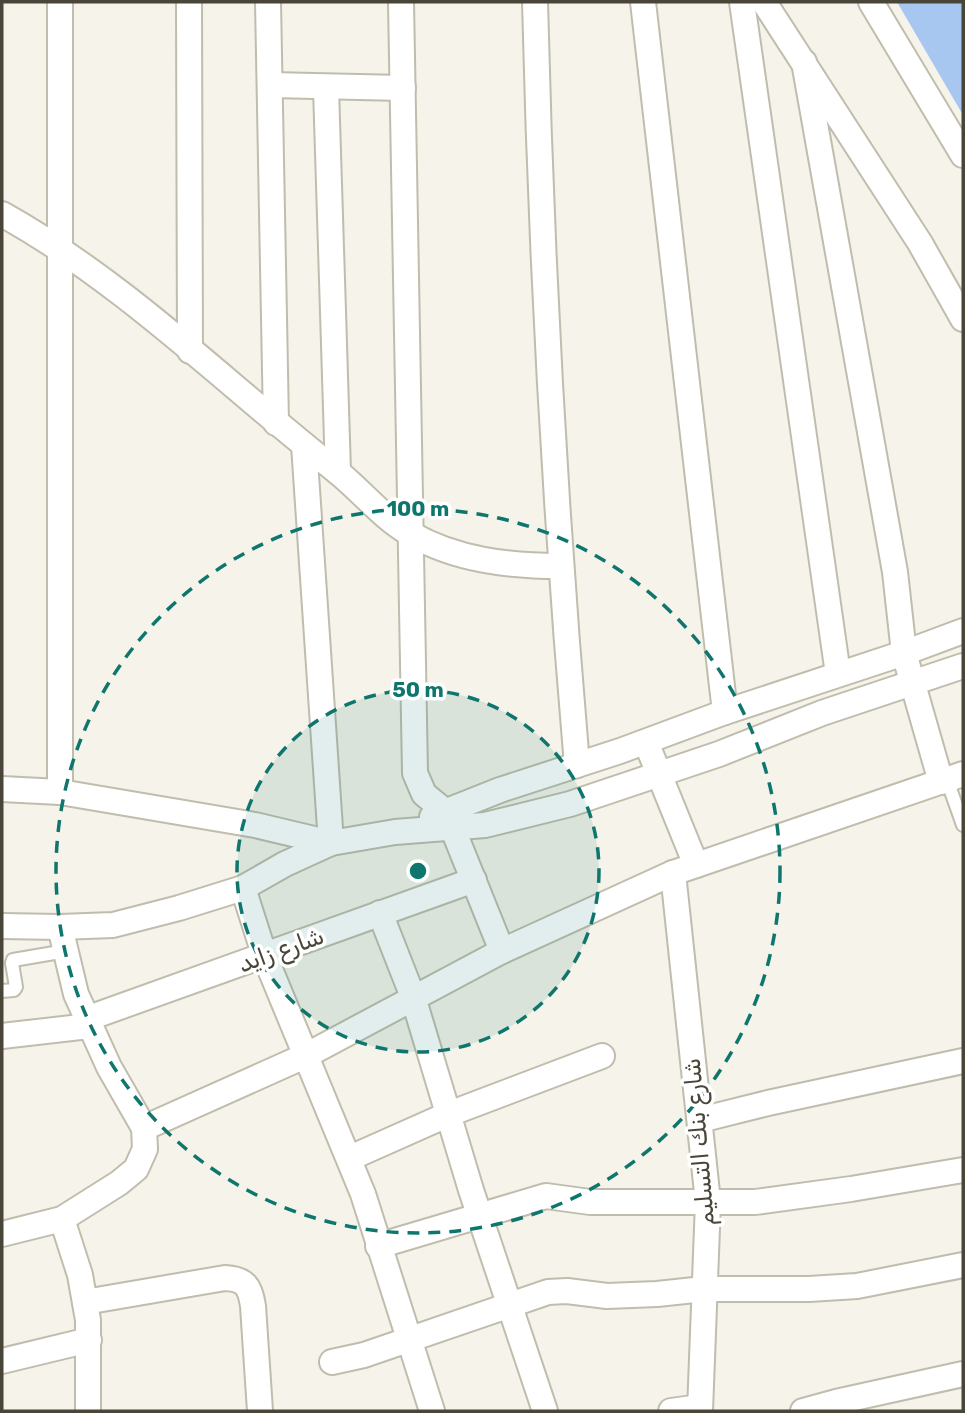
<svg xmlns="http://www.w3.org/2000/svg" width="965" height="1413" font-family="Rubik,'Noto Sans Arabic',sans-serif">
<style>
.water{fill:#a8c7f0}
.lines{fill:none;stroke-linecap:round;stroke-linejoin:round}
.service-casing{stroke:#c0bdad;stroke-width:16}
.minor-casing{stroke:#c0bdad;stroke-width:28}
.service{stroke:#fff;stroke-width:12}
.minor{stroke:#fff;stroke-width:24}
.ring{fill:none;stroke:#0f766e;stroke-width:3.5;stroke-dasharray:12 9}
.labels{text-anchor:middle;stroke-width:7;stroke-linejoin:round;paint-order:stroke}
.street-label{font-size:24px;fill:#494538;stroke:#fff}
.centre{fill:#0f766e;stroke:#fff;stroke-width:3.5}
.ring-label{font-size:21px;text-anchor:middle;font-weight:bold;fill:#0f766e;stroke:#fff;stroke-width:7;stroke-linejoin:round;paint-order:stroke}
</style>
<rect width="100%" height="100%" fill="#f5f3ea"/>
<polygon class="water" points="897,2 963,2 963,115"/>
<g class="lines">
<defs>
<g id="service">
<polyline points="947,780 963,825"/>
<polyline points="2,991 14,990 16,987 12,963 13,960 66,951"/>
</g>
<g id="minor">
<polyline points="189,2 190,351"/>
<polyline points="268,2 276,423"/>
<polyline points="401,2 415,773 424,794 446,812 502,951"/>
<path d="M535 2C541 256 555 511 577 765"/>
<polyline points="643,2 725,712"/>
<polyline points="742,2 838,674"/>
<polyline points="764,2 920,243 963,319"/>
<polyline points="871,2 963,155"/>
<polyline points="804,62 895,572 904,653 941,782"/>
<polyline points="270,85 403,88"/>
<polyline points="326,88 338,472"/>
<path d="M2 214C124 282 225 383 334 469 360 489 382 518 411 534 456 560 509 566 560 566"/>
<polyline points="646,742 696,865"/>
<polyline points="2,789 60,792 255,825 331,843 395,832 485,825 570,804 719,754 822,713 963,666"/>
<polyline points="60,792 60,2"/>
<polyline points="432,817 500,790 620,751 725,712 904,653 963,631"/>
<polyline points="673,873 708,1202 700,1411"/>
<polyline points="243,888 265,957 363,1194 432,1411"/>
<polyline points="380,913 413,997 471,1190 545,1411"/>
<polyline points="2,926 60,927"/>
<polyline points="86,1019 474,880"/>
<polyline points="2,1036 89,1026"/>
<polyline points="700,1120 768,1103 963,1061"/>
<polyline points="144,1128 307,1055 502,951 673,873 963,774"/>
<polyline points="350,1158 449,1114 602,1056"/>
<polyline points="62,1219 80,1275 88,1320 88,1411"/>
<polyline points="2,1234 62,1219 119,1183 136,1169 145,1149 144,1128 109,1067 76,994 60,927 113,925 179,908 243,888 285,864 331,843 304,445"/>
<polyline points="378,1246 546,1196 590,1202 755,1202 851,1189 963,1170"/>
<path d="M85 1302 225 1278C245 1279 250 1286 253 1306L260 1411"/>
<polyline points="2,1361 89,1340"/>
<polyline points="332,1362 364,1355 548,1292 567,1291 607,1296 657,1294 704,1289 809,1289 857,1286 963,1265"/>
<polyline points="671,1411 700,1407"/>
<polyline points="803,1411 836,1402 963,1374"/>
</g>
</defs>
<use href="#service" class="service-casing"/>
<use href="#minor" class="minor-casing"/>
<use href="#service" class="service"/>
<use href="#minor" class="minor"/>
</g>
<circle cx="418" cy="871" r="181" fill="#0f766e" fill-opacity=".12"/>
<g class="ring">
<circle cx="418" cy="871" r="181"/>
<circle cx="418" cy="871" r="362"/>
</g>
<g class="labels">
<g class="street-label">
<text transform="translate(281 950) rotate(-20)" y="8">شارع زايد</text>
<text transform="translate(699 1142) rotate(-95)" y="8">شارع بنك التسليم</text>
</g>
</g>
<circle cx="418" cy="871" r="10" class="centre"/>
<g class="ring-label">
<text x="418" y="516">100 m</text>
<text x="418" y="697">50 m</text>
</g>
<rect width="965" height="1413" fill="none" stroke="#494538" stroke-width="7"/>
</svg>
